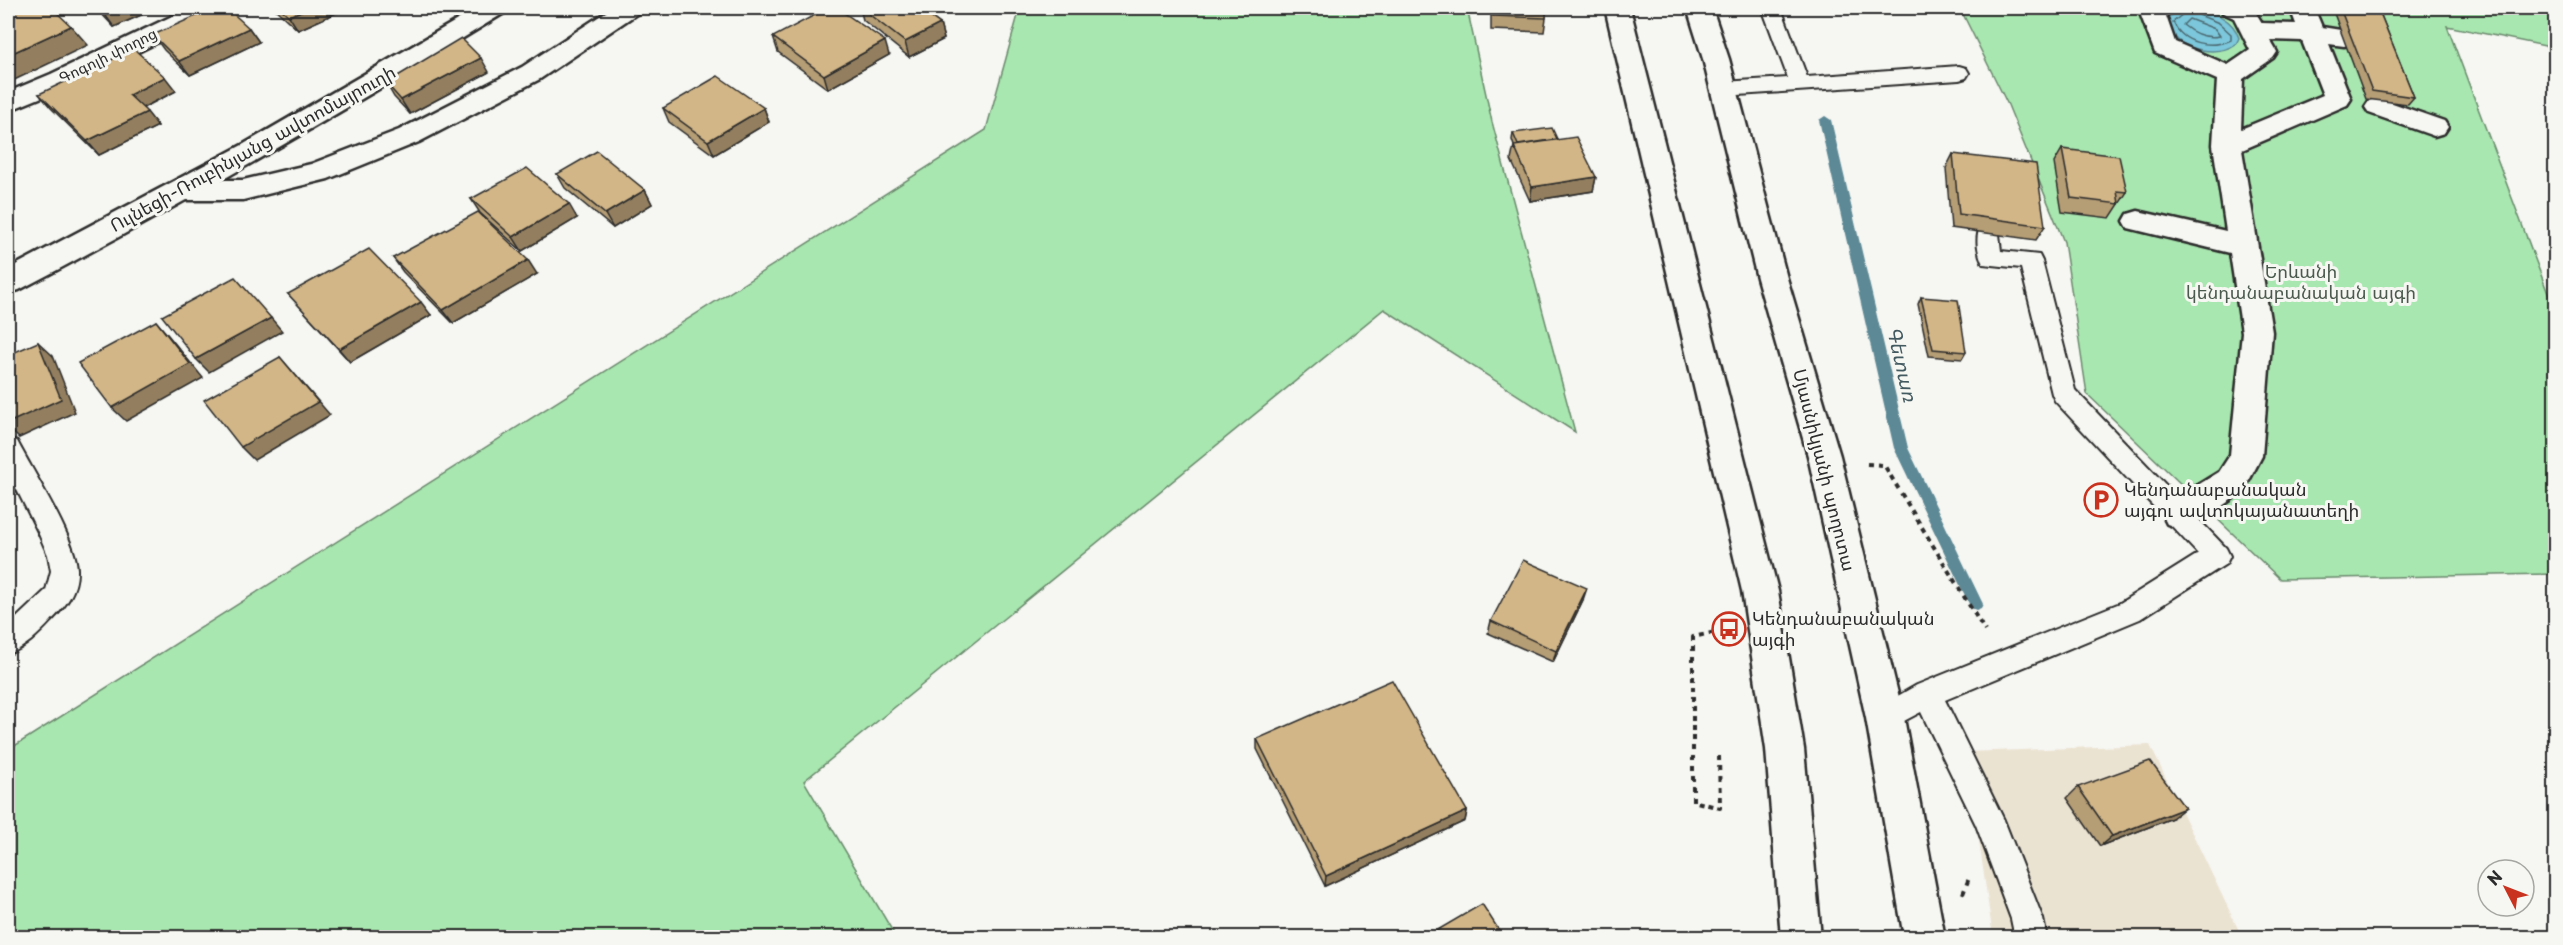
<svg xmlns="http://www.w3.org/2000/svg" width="2563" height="945" font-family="'Playpen Sans','Noto Sans Armenian',sans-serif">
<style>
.built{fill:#ebe3d2}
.green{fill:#a8e7af;stroke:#6a896d;stroke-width:1.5}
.water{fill:#7cc7db;stroke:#5c8995;stroke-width:1.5}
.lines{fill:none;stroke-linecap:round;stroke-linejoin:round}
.shore{stroke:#4b6971;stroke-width:1.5}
.stream{fill:#5c8995;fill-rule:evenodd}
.lane-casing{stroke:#2b2b2b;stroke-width:4}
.street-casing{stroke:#2b2b2b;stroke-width:5}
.secondary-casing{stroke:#2b2b2b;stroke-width:5}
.highway-casing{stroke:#2b2b2b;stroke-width:5}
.path{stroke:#2b2b2b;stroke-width:4;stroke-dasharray:5 5;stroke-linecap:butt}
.lane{fill:#f6f6f2;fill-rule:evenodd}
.street{fill:#f6f6f2;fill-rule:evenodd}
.secondary{fill:#f6f6f2;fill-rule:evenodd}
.highway{fill:#f6f6f2;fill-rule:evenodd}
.wall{fill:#b59d74;stroke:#2b2b2b;stroke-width:1.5}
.shaded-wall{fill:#937f5e;stroke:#2b2b2b;stroke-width:1.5}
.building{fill:#d2b687;stroke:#2b2b2b;stroke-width:1.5}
.labels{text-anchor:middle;stroke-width:6;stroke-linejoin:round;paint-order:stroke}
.far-street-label{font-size:15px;fill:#2b2b2b;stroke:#f6f6f2}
.street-label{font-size:18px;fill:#2b2b2b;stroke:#f6f6f2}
.park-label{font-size:18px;fill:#4a5a4c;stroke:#f6f6f2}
.poi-label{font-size:18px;fill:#2b2b2b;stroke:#f6f6f2;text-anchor:start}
.water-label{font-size:20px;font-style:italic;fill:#435a60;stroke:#f6f6f2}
</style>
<rect width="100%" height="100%" fill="#f6f6f2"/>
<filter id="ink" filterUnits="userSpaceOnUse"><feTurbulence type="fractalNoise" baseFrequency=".0167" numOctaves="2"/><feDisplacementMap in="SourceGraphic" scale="12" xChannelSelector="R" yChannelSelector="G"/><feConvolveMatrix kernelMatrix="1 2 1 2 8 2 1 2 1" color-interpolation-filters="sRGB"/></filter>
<g filter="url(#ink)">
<polygon class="built" points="2150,745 2242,937 1993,937 1966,752"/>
<g class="green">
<polygon points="1020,8 1467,8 1492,122 1575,432 1384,309 804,781 896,937 8,937 8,750 986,130"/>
<polygon points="1960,8 2555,8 2555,48 2447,26 2555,312 2555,574 2280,579 2087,394 2064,242 2008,105"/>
</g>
<path class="water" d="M2188 9C2208 10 2232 16 2239 38L2236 44C2219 56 2183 52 2171 32 2168 29 2168 23 2167 19L2178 10Z"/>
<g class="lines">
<g class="shore">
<path d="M2184 8 2183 14 2173 22C2183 44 2210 49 2231 40V34L2219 23 2199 15 2196 8"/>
<path d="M2189 19 2215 29 2220 36C2206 39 2194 34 2183 25Z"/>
</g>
<polygon class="stream" points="1825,116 1831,120 1908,448 1983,604 1981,608 1976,610 1971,608 1894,448 1819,120"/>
<defs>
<g id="lane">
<polygon points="1762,8 1781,8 1807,77 1959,66 1966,68 1969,73 1966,78 1959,80 1723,96 1716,94 1713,89 1716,84 1723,82 1788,78"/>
<path d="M1988 226 1996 228 1999 234 2001 251 2039 255 2042 261 2075 390 2226 548 2230 556 2226 564 2140 619 1945 700 2004 820 2043 919 2047 938H2015L2011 919 1976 825 1921 712 1885 731 1875 727 1871 718 1875 709 1917 685 2120 603 2198 554 2055 401 2052 394 2021 268 1983 264C1978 254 1975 238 1980 228Z"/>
<path d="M8 438 17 441C32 470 76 539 77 569 78 591 65 607 51 621 39 634 25 648 8 654V626L46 590 51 571 48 555 38 532 8 472Z"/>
</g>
<g id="street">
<polygon points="189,8 221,8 217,13 69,86 8,111 8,92 51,74"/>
<polygon points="612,8 642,8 638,13 540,79 419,142 328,179 243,200 185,200 175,197 171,190 175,183 185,180 243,180 311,164 399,130 522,67"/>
<path d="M2144 8H2173L2166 16 2175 42 2228 65 2250 50 2234 18 2223 13 2220 8H2253L2262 23 2296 24 2290 8H2314L2322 27 2353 32 2357 38 2353 44 2344 46 2329 44 2351 99 2347 105 2242 150 2272 332 2262 456 2243 492 2213 512 2179 528 2167 524 2162 514 2167 504 2219 472 2230 455 2242 332 2230 253 2128 228 2124 221 2128 214 2138 211 2226 231 2213 145 2217 80 2155 53 2140 13ZM2270 40 2302 41 2323 95 2241 129 2243 79 2273 58 2277 52Z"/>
<polygon points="2378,98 2444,121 2448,127 2444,133 2434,136 2369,113 2365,107 2369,101"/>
</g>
<path id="secondary" d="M478 8H508L504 13C345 111 184 204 19 290L8 293V269L244 144Z"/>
<g id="highway">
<polygon points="1605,8 1630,8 1778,591 1804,749 1821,938 1781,938 1766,749 1742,591"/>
<polygon points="1687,8 1712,8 1729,59 1787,278 1840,456 1904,718 1945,938 1904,938 1866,718 1808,456 1757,278 1703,59"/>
</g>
</defs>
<use href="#lane" class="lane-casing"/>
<use href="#street" class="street-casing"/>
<use href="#secondary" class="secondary-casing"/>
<use href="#highway" class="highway-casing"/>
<g class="path">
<polyline points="1867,464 1884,465 1985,631"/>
<polyline points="1719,756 1720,808 1693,801 1693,637 1725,630"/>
<polyline points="1963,894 1969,878"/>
</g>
<use href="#lane" class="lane"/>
<use href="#street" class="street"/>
<use href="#secondary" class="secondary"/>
<use href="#highway" class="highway"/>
</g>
<g class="wall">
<polygon points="96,8 157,8 114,27"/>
<polygon points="274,8 347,8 298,30"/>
<polygon points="860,8 918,8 940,24 944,39 909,57 863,20"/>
<polygon points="1491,8 1546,8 1546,18 1544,32 1491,30"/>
<polygon points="2332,8 2378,8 2414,97 2408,104 2366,99"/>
<polygon points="249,28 259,42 190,75 164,50 153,35"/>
<polygon points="773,37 889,55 828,89 778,52"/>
<polygon points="489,72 410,114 394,97 386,83"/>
<polygon points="176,91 143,108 158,126 99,155 51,108 39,94"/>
<polygon points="663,108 764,108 769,122 714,155 669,122"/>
<polygon points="1513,133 1557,139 1596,177 1593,191 1530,201 1511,160 1514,146 1512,140"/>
<polygon points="2062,149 2127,192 2110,218 2062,212 2054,163"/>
<polygon points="1953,154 2045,226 2036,240 1951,228 1946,168"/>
<polygon points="557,174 645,190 652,204 613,228 565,188"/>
<polygon points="471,199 577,218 522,251 480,213"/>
<polygon points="393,258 537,274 453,323 403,272"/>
<polygon points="288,294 431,315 350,362 300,307"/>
<polygon points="1921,297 1966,352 1962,359 1929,356 1918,304"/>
<polygon points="1583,600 1553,662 1488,633 1491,621"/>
<polygon points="1257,739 1467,811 1465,821 1325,886 1257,749"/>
<polygon points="2078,787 2172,818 2100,846 2067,798"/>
</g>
<g class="shaded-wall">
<polygon points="114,8 157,8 114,27 103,12"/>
<polygon points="308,8 347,8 298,30 289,16"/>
<polygon points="940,24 944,39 909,57 905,42"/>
<polygon points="71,26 88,45 8,83 8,55"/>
<polygon points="249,28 259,42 190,75 179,61"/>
<polygon points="885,41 889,55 828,89 824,75"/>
<polygon points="481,58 489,72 410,114 401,100"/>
<polygon points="165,77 176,91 140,109 129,95"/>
<polygon points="764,108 769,122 714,155 708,141"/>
<polygon points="147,112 158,126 99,155 87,141"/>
<polygon points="1596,177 1593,191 1530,201 1532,187"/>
<polygon points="645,190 652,204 613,228 605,214"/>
<polygon points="569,204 577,218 522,251 513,237"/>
<polygon points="528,260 537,274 453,323 443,310"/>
<polygon points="421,302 431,315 350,362 339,349"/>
<polygon points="271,318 282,331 209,372 196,359"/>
<polygon points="156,321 168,335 203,378 126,421 112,408"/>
<polygon points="38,342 53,356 75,412 19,438 8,428 8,423"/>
<polygon points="280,357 330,415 254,460 241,447"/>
<polygon points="1587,588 1583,600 1553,662 1556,651"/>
<polygon points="2185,808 2172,818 2100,846 2112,836"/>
<polygon points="1467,811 1465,821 1325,886 1326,876"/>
</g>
<g class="building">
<polygon points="8,8 52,8 71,26 8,55"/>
<polygon points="98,8 114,8 103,12"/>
<polygon points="214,8 227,8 249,28 179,61 153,35"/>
<polygon points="280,8 308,8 289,16"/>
<polygon points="828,8 837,8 885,41 824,75 773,37"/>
<polygon points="861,8 918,8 940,24 905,42"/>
<polygon points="1493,8 1546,8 1546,18 1493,16"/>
<polygon points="2340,8 2378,8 2414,97 2372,91"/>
<polygon points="461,38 481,58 401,100 386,83"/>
<polygon points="134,49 165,77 129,95 147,112 87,141 39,94"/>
<polygon points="718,76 764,108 708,141 663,108"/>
<polygon points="1552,128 1557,139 1518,145 1513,133"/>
<polygon points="1576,137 1596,177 1532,187 1514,146"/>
<polygon points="2062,149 2119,156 2127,192 2117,191 2119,204 2071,198"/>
<polygon points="597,151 645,190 605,214 557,174"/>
<polygon points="1953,154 2036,164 2045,226 1959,214"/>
<polygon points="527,168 569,204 513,237 471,199"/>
<polygon points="478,212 528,260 443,310 393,258"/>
<polygon points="369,249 421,302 339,349 288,294"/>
<polygon points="235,277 271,318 196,359 162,316"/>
<polygon points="1921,297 1958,300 1966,352 1933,349"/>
<polygon points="156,321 190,364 112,408 78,363"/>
<polygon points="38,342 61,399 8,423 8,355"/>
<polygon points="280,357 318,402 241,447 204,400"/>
<polygon points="1523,560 1587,588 1556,651 1491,621"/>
<polygon points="1392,680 1467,811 1326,876 1257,739"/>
<polygon points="2150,761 2185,808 2112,836 2078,787"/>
<polygon points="1482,904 1504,938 1424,938"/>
</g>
</g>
<defs>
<symbol id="parking-ring" viewBox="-11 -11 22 22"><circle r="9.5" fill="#f6f6f2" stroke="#c8321e" stroke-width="1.5"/><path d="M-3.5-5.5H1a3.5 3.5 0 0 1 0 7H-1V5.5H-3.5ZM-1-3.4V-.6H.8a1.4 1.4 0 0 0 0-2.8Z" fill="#c8321e"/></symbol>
<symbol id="bus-ring" viewBox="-11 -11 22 22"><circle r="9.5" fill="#f6f6f2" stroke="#c8321e" stroke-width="1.5"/><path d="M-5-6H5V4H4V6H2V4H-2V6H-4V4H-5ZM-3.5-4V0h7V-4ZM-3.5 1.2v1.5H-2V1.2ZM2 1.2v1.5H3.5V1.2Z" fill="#c8321e"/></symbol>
</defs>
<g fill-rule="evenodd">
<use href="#parking-ring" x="2082" y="481" width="38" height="38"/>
<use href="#bus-ring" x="1710" y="610" width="38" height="38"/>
</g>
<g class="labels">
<g class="far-street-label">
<text transform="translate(108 56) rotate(-26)" y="5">Գոգոլի փողոց</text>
</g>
<g class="street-label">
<text transform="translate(253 149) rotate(-29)" y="6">Ուլնեցի-Ռուբինյանց ավտոմայրուղի</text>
<text transform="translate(1824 470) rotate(76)" y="6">Մյասնիկյանի պողոտա</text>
</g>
<g class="park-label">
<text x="2301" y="278">Երևանի<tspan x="2301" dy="21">կենդանաբանական այգի</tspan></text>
</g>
<g class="poi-label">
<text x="2124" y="496">Կենդանաբանական<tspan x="2124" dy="21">այգու ավտոկայանատեղի</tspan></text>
<text x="1752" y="625">Կենդանաբանական<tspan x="1752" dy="21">այգի</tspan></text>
</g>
<g class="water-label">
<text transform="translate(1902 364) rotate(77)" y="7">Գետառ</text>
</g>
</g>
<rect width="2563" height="945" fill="none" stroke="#f6f6f2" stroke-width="30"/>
<rect x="15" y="15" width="2533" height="915" fill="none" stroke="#2b2b2b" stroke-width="2" filter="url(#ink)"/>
<g transform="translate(2506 888) rotate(312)"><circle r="28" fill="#f6f6f2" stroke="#a5a5a2" stroke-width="1.5"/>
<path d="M0-4.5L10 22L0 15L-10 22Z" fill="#c8321e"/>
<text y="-9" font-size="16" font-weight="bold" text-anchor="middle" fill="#2b2b2b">N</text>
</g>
</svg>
